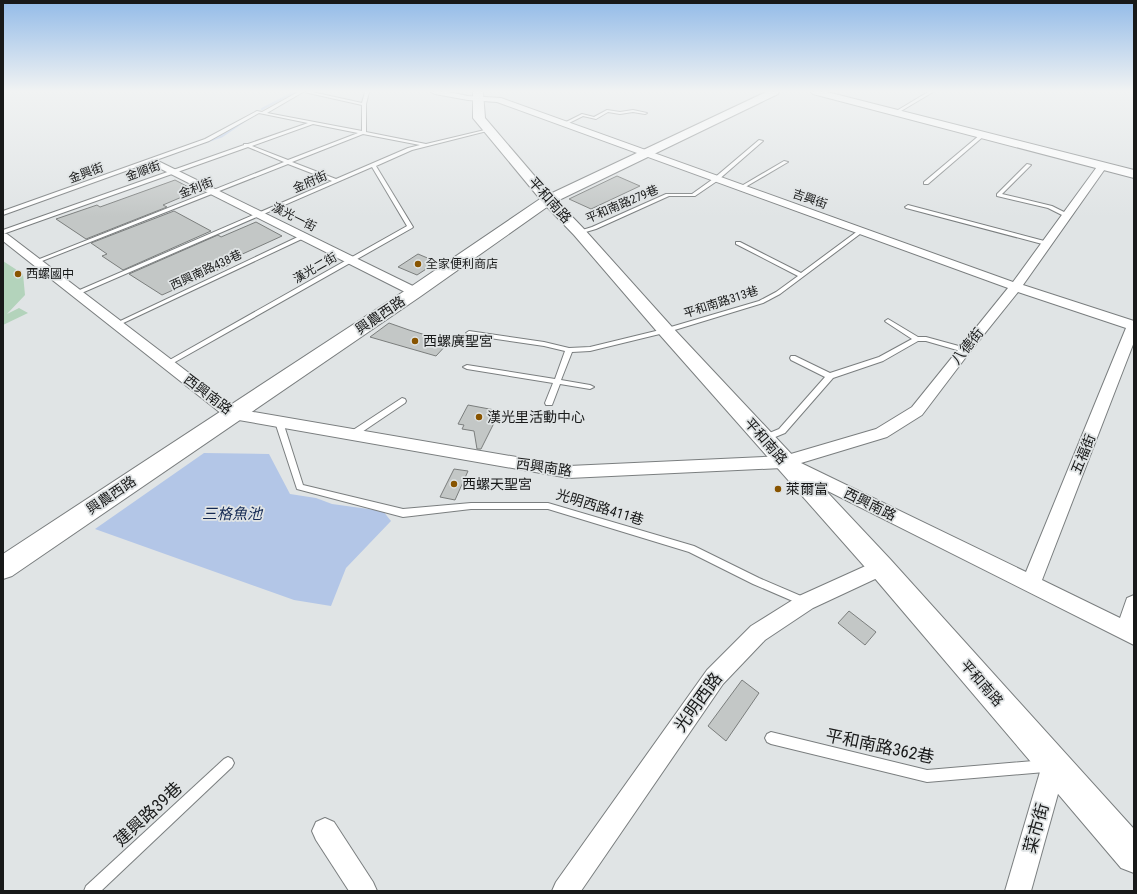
<svg xmlns="http://www.w3.org/2000/svg" width="1137" height="894" font-family="'Roboto Condensed','Noto Sans TC',sans-serif">
<style>
.green{fill:#b3d3bb}
.water{fill:#b3c6e7}
.lines{fill:none;stroke-linecap:round;stroke-linejoin:round}
.stream{stroke:#b3c6e7;stroke-width:2.5}
.building{fill:#c3c7c6;stroke:#7b7e7d}
.service-casing{stroke:#7a7e7f;stroke-width:2}
.minor-casing{stroke:#7a7e7f;stroke-width:2}
.tertiary-casing{stroke:#7a7e7f;stroke-width:2}
.secondary-casing{stroke:#7a7e7f;stroke-width:2}
.service{fill:#fff;fill-rule:evenodd}
.minor{fill:#fff;fill-rule:evenodd}
.tertiary{fill:#fff;fill-rule:evenodd}
.secondary{fill:#fff;fill-rule:evenodd}
.poi-dot{fill:#885400;stroke:#e0e4e5;stroke-width:1.5}
.labels{text-anchor:middle;stroke-width:3.5;stroke-linejoin:round;paint-order:stroke}
.far-street-label{font-size:12px;fill:#181919;stroke:#e0e4e5}
.far-poi-label{font-size:12px;fill:#181919;stroke:#e0e4e5;text-anchor:start}
.street-label{font-size:14px;fill:#181919;stroke:#e0e4e5}
.poi-label{font-size:14px;fill:#181919;stroke:#e0e4e5;text-anchor:start}
.water-label{font-size:15px;font-style:italic;fill:#142953;stroke:#e0e4e5}
.near-street-label{font-size:17px;fill:#181919;stroke:#e0e4e5}
</style>
<rect width="100%" height="100%" fill="#e0e4e5"/>
<polygon class="green" points="3,261 23,274 25,295 7,314 19,308 28,313 3,325"/>
<polygon class="water" points="204,453 269,454 290,494 316,498 332,504 383,511 391,521 346,568 331,606 294,600 95,529"/>
<g class="lines">
<g class="stream">
<polyline points="262,109 295,92"/>
<polyline points="205,142 222,136 250,117"/>
</g>
</g>
<g class="building">
<polygon points="617,176 640,186 591,209 569,199"/>
<polygon points="175,180 196,191 163,205 167,207 86,239 56,219 97,205 100,207"/>
<polygon points="174,211 211,231 123,270 102,256 107,254 91,243"/>
<polygon points="256,222 282,236 225,262 229,265 162,295 129,274 218,235 221,237"/>
<polygon points="418,254 437,262 417,275 398,267"/>
<polygon points="389,323 409,330 449,342 436,356 370,337"/>
<polygon points="468,405 500,411 481,449 477,449 474,431 462,429 464,425 458,424"/>
<polygon points="454,469 468,471 455,500 440,497"/>
<polygon points="849,611 876,632 865,645 838,623"/>
<polygon points="742,680 759,693 726,741 708,726"/>
</g>
<g class="lines">
<defs>
<g id="service">
<path d="M298 92H303L267 113 362 131V105L304 92H312L362 103 365 92H369L366 104V132L426 144 489 129 491 130 412 150 376 166 413 227 412 228 168 366 164 364 166 362 407 226 372 167 77 295 75 294V292L332 181 288 164 37 263 32 262 284 162 248 147 3 234V230L244 145V144H248L308 123 259 113 209 141 3 215V211L205 139 257 111 262 112ZM313 124 358 133 288 160 252 146ZM363 134 420 145 408 148 336 179 292 162Z"/>
<polygon points="928,92 933,92 896,114 893,113"/>
<polygon points="607,110 620,112 633,110 647,113 645,114 633,112 620,114 608,112 596,119 583,116 565,125 562,124 582,114 594,117"/>
<polygon points="981,134 985,135 928,184 924,184 924,182"/>
<polygon points="759,140 763,141 717,181 695,196 669,196 596,229 579,234 576,232 592,227 666,194 692,194 713,179"/>
<polygon points="784,161 788,162 742,189 738,188"/>
<polygon points="1027,164 1031,165 1002,194 1052,206 1068,214 1068,216 1064,216 1048,208 997,196 997,194"/>
<polygon points="908,205 1048,242 1049,243 1046,245 906,208 905,207"/>
<polygon points="859,230 864,231 780,294 763,303 668,332 590,351 572,352 561,380 590,385 594,387 590,389 560,384 552,405 546,405 545,403 553,383 467,369 463,367 467,365 555,379 565,351 544,346 469,335 466,333 469,331 544,342 569,348 590,347 664,329 759,301 776,292 798,276 736,244 736,242 740,242 801,273"/>
<polygon points="304,234 307,236 306,237 119,325 117,326 114,324"/>
<polygon points="888,319 918,337 926,337 966,348 967,350 964,352 926,341 918,341 883,361 833,378 785,433 768,440 762,440 761,438 762,436 779,429 825,377 791,360 790,358 791,356 795,356 830,373 879,357 912,339 886,322 885,321"/>
<polygon points="402,398 405,399 406,401 405,403 356,436 350,436 349,434 350,432"/>
<polygon points="279,419 283,422 303,485 403,509 471,503 548,503 694,546 759,578 808,599 810,602 808,605 805,606 802,605 753,584 689,552 548,509 471,509 403,517 297,489 275,422"/>
<polygon points="771,732 927,770 1045,760 1049,762 1051,766 1049,770 1045,772 927,782 771,744 767,742 765,738 767,734"/>
<polygon points="228,757 232,759 234,763 232,767 101,891 84,891 86,886 224,759"/>
</g>
<g id="minor">
<path d="M431 92H448L468 96 501 98 1013 282 1099 164H1105L1107 166 1023 285 1134 321V342L1042 580 1120 618 1127 598 1134 595V645L782 468 569 478 227 418 3 241V233L7 234 236 409 569 466 784 456 876 429 912 407 1008 288 497 102 468 100 435 94ZM1018 292 1126 328 1026 572 801 463 887 437 922 415 969 353Z"/>
<polygon points="160,162 419,289 421,292 419,295 411,295 157,167 155,165 157,163"/>
<polygon points="881,559 888,561 890,567 888,573 813,608 765,640 723,684 581,891 552,891 556,882 707,670 751,626 799,596"/>
<polygon points="1054,753 1062,757 1066,765 1031,891 1005,891 1042,765 1046,757"/>
<polygon points="325,818 334,822 373,882 377,891 349,891 316,840 312,831 316,822"/>
</g>
<polygon id="tertiary" points="811,92 827,92 1134,170 1134,178 813,94"/>
<polygon id="secondary" points="473,92 483,92 485,118 550,194 766,92 779,92 778,94 557,201 584,229 672,327 890,559 1134,829 1134,873 1121,868 872,575 660,335 574,235 547,207 421,296 12,576 3,579 3,554 409,288 540,199 473,118"/>
</defs>
<use href="#service" class="service-casing"/>
<use href="#minor" class="minor-casing"/>
<use href="#tertiary" class="tertiary-casing"/>
<use href="#secondary" class="secondary-casing"/>
<use href="#service" class="service"/>
<use href="#minor" class="minor"/>
<use href="#tertiary" class="tertiary"/>
<use href="#secondary" class="secondary"/>
</g>
<linearGradient id="sky" x2="0" y2="1"><stop stop-color="#93bbe8"/><stop offset="0.42" stop-color="#f1f3f3"/><stop offset="1" stop-color="#f1f3f3" stop-opacity="0"/></linearGradient>
<rect width="1137" height="217" fill="url(#sky)"/>
<g class="poi-dot">
<circle cx="418" cy="264" r="4"/>
<circle cx="18" cy="274" r="4"/>
<circle cx="415" cy="341" r="4"/>
<circle cx="479" cy="417" r="4"/>
<circle cx="454" cy="484" r="4"/>
<circle cx="778" cy="489" r="4"/>
</g>
<g class="labels">
<g class="far-street-label">
<text transform="translate(143 171) rotate(-20)" y="4">金順街</text>
<text transform="translate(86 173) rotate(-20)" y="4">金興街</text>
<text transform="translate(310 182) rotate(-23)" y="4">金府街</text>
<text transform="translate(196 188) rotate(-21)" y="4">金利街</text>
<text transform="translate(810 199) rotate(19)" y="4">吉興街</text>
<text transform="translate(622 204) rotate(-23)" y="4">平和南路279巷</text>
<text transform="translate(294 217) rotate(27)" y="4">漢光一街</text>
<text transform="translate(315 268) rotate(-30)" y="4">漢光二街</text>
<text transform="translate(206 270) rotate(-25)" y="4">西興南路438巷</text>
<text transform="translate(721 302) rotate(-18)" y="4">平和南路313巷</text>
</g>
<g class="far-poi-label">
<text x="426" y="268">全家便利商店</text>
<text x="26" y="278">西螺國中</text>
</g>
<g class="street-label">
<text transform="translate(550 200) rotate(48)" y="5">平和南路</text>
<text transform="translate(380 315) rotate(-34)" y="5">興農西路</text>
<text transform="translate(967 346) rotate(-51)" y="5">八德街</text>
<text transform="translate(208 394) rotate(37)" y="5">西興南路</text>
<text transform="translate(766 441) rotate(49)" y="5">平和南路</text>
<text transform="translate(1083 454) rotate(-68)" y="5">五福街</text>
<text transform="translate(544 467) rotate(8)" y="5">西興南路</text>
<text transform="translate(111 495) rotate(-34)" y="5">興農西路</text>
<text transform="translate(870 504) rotate(26)" y="5">西興南路</text>
<text transform="translate(600 507) rotate(17)" y="5">光明西路411巷</text>
<text transform="translate(982 683) rotate(49)" y="5">平和南路</text>
</g>
<g class="poi-label">
<text x="423" y="346">西螺廣聖宮</text>
<text x="487" y="422">漢光里活動中心</text>
<text x="462" y="489">西螺天聖宮</text>
<text x="786" y="494">萊爾富</text>
</g>
<g class="water-label">
<text x="232" y="519">三格魚池</text>
</g>
<g class="near-street-label">
<text transform="translate(698 702) rotate(-54)" y="6">光明西路</text>
<text transform="translate(880 746) rotate(12)" y="6">平和南路362巷</text>
<text transform="translate(148 814) rotate(-43)" y="6">建興路39巷</text>
<text transform="translate(1036 828) rotate(-74)" y="6">菜市街</text>
</g>
</g>
<rect width="1137" height="894" fill="none" stroke="#181919" stroke-width="8"/>
</svg>
